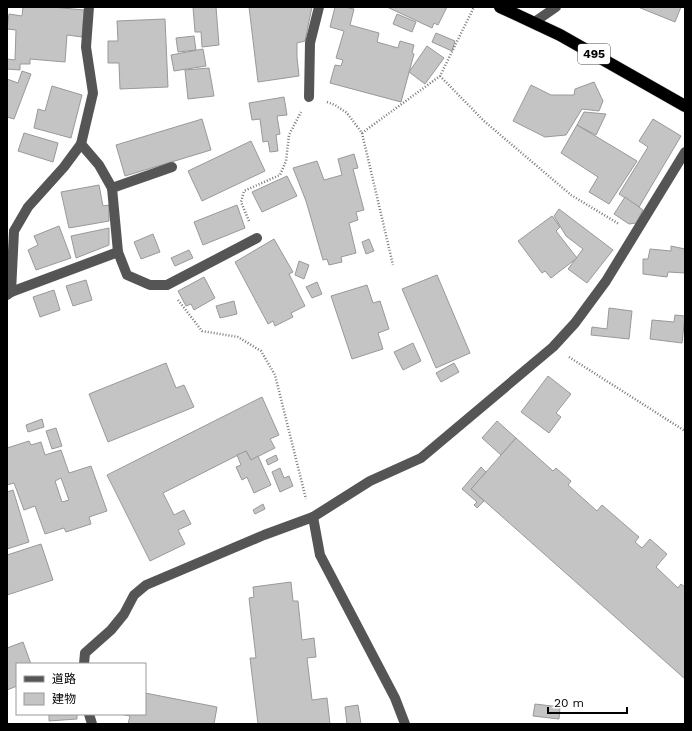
<svg xmlns="http://www.w3.org/2000/svg" width="692" height="731" font-family="'Work Sans','Noto Sans JP',sans-serif">
<style>
.building{fill:#c4c4c4;stroke:#999;fill-rule:evenodd}
.lines{fill:none;stroke-linecap:round;stroke-linejoin:round}
.highway-casing{stroke:#dbdbdb;stroke-width:13}
.path{stroke:#777;stroke-width:2.5;stroke-dasharray:1 2;stroke-linecap:butt}
.minor{stroke:#555;stroke-width:10}
.highway{stroke:#000;stroke-width:12}
.labels{text-anchor:middle;stroke-width:3;stroke-linejoin:round;paint-order:stroke}
.shield{fill:#fff;stroke:#4c4c4c;stroke-width:1}
.shield-label{font-size:12px;font-weight:bold;fill:#000}
</style>
<rect width="100%" height="100%" fill="#fff"/>
<g class="building">
<polygon points="23,7 52,7 84,10 82,37 67,35 65,62 30,59 30,64 20,64 20,70 7,69 7,59 15,60 16,30 7,29 9,14 22,16"/>
<polygon points="193,7 216,7 219,45 202,47 201,32 195,32"/>
<polygon points="249,7 312,7 305,41 297,43 297,57 299,76 258,82"/>
<polygon points="335,7 345,7 354,9 350,25 379,33 377,42 398,48 400,41 414,45 412,53 414,54 401,102 330,83 335,65 341,66 343,60 336,58 344,31 330,27"/>
<polygon points="387,7 447,7 438,25 434,23 432,28"/>
<polygon points="638,7 681,7 675,22"/>
<polygon points="397,14 416,22 412,32 393,24"/>
<polygon points="165,19 168,87 120,89 119,63 108,63 108,41 118,41 117,21"/>
<polygon points="436,33 455,41 452,51 432,42"/>
<polygon points="194,36 196,50 178,52 176,38"/>
<polygon points="427,46 444,58 425,84 409,72"/>
<polygon points="203,49 206,66 174,71 171,55"/>
<polygon points="209,68 214,96 188,99 185,70"/>
<polygon points="22,71 31,74 14,119 7,117 7,79 18,83"/>
<polygon points="594,82 603,101 599,111 582,109 566,135 545,137 513,121 531,85 551,95 574,95 575,89"/>
<polygon points="52,86 82,95 71,138 34,128 38,109 45,111"/>
<polygon points="284,97 287,115 277,116 280,134 276,135 278,151 270,152 268,141 263,142 260,119 252,120 249,103"/>
<polygon points="584,112 606,114 596,135 577,125"/>
<polygon points="202,119 211,150 125,176 116,145"/>
<polygon points="653,119 681,136 639,207 619,194 648,147 639,141"/>
<polygon points="577,125 637,161 609,204 589,192 598,177 561,153"/>
<polygon points="24,133 58,143 53,162 18,151"/>
<polygon points="251,141 265,171 202,201 188,171"/>
<polygon points="354,154 358,168 353,169 364,210 356,212 358,220 349,223 356,253 341,257 342,262 329,265 327,259 323,260 306,201 293,168 317,161 324,180 342,175 338,159"/>
<polygon points="287,176 297,196 262,212 252,192"/>
<polygon points="99,185 103,206 109,205 109,221 69,228 61,192"/>
<polygon points="625,197 643,210 636,223 629,224 614,214"/>
<polygon points="237,205 245,228 203,245 194,222"/>
<polygon points="559,209 613,250 587,283 568,269 583,249 566,236 554,216"/>
<polygon points="552,216 560,227 556,231 577,258 551,278 545,271 542,273 518,241"/>
<polygon points="59,226 71,258 36,270 28,250 38,245 34,236"/>
<polygon points="109,228 109,245 76,258 71,236"/>
<polygon points="153,234 160,252 141,259 134,242"/>
<polygon points="274,239 293,272 289,274 305,306 291,313 293,317 275,326 273,321 268,324 235,262"/>
<polygon points="369,239 374,251 366,254 362,242"/>
<polygon points="671,246 685,249 685,273 668,272 667,277 643,274 643,259 648,259 650,249 671,251"/>
<polygon points="189,250 193,258 175,266 171,258"/>
<polygon points="299,261 309,265 304,279 295,275"/>
<polygon points="437,275 470,353 436,368 402,289"/>
<polygon points="204,277 215,298 194,310 191,304 186,306 178,291"/>
<polygon points="86,280 92,300 73,306 66,286"/>
<polygon points="317,282 322,294 312,298 306,287"/>
<polygon points="367,285 373,303 380,301 389,329 378,333 383,349 352,359 331,296"/>
<polygon points="54,290 60,310 40,317 33,297"/>
<polygon points="234,301 237,314 220,318 216,306"/>
<polygon points="609,308 632,311 629,339 591,335 592,327 607,329"/>
<polygon points="675,315 685,316 682,343 650,339 652,320 674,322"/>
<polygon points="413,343 421,361 403,370 394,352"/>
<polygon points="166,363 176,388 184,385 194,407 108,442 89,394"/>
<polygon points="454,363 459,372 441,382 436,373"/>
<polygon points="548,376 571,394 556,413 561,417 549,433 521,412"/>
<polygon points="262,397 279,435 270,439 275,448 251,460 246,451 163,493 174,515 184,510 191,524 178,530 185,544 150,561 107,475"/>
<polygon points="42,419 44,427 28,432 26,425"/>
<polygon points="497,421 516,438 501,455 482,438"/>
<polygon points="56,428 62,446 52,449 46,431"/>
<polygon points="516,438 553,471 556,468 571,481 568,485 597,511 602,505 639,537 635,542 642,548 650,539 667,554 656,567 678,588 681,584 685,587 685,679 471,489"/>
<path d="M29 441 31 445 41 442 45 455 61 450 69 473 91 466 107 511 89 517 91 524 66 532 64 528 45 534 35 506 24 510 14 483 7 485V448ZM61 478 69 500 62 502 55 481Z"/>
<polygon points="246,451 251,460 258,456 271,485 254,493 247,477 242,480 236,467 241,465 237,455"/>
<polygon points="276,455 278,460 268,465 266,460"/>
<polygon points="481,467 486,472 471,489 484,501 477,508 474,505 477,502 462,489"/>
<polygon points="280,468 284,478 289,476 293,486 280,492 272,472"/>
<polygon points="13,490 29,542 7,549 7,492"/>
<polygon points="263,504 265,509 255,514 253,510"/>
<polygon points="41,544 53,580 7,595 7,555"/>
<polygon points="291,582 293,601 298,601 302,640 314,638 316,657 307,658 312,700 327,698 330,724 258,724 250,658 256,658 249,598 254,597 253,587"/>
<polygon points="23,642 31,664 17,664 17,686 7,690 7,648"/>
<polygon points="145,693 217,707 214,724 128,724 130,716 120,714 145,714"/>
<polygon points="535,704 560,707 559,719 533,716"/>
<polygon points="358,705 361,724 347,724 345,707"/>
<polygon points="49,714 77,714 77,719 49,721"/>
</g>
<g class="lines">
<defs>
<polyline id="highway" points="500,7 560,35 685,106"/>
</defs>
<use href="#highway" class="highway-casing"/>
<g class="path">
<polyline points="440,76 484,121 571,195 619,224"/>
<polyline points="327,102 335,105 347,113 362,133 393,265"/>
<polyline points="362,133 440,76 474,7"/>
<polyline points="249,221 241,202 244,191 280,175 286,161 289,135 301,112"/>
<polyline points="178,300 202,331 238,337 261,351 275,375 306,499"/>
<polyline points="569,357 685,431"/>
</g>
<g class="minor">
<polyline points="533,23 556,7"/>
<polyline points="309,97 310,43 319,7"/>
<polyline points="81,144 99,165 112,188"/>
<polyline points="118,252 112,188 172,167"/>
<polyline points="11,292 118,252 127,275 150,285 167,285 257,238"/>
<polyline points="7,295 11,292 14,231 28,207 64,167 81,144 93,93 86,47 89,7"/>
<polyline points="313,517 320,555 395,698 405,724"/>
<polyline points="84,664 85,653 111,630 124,614 134,595 146,585 264,535 313,517 370,481 421,458 553,347 575,323 606,281 685,152"/>
<polyline points="89,714 92,724"/>
</g>
<use href="#highway" class="highway"/>
</g>
<g class="labels">
<rect class="shield" x="578" y="44" width="32" height="20" rx="3"/>
<g class="shield-label">
<text x="594" y="58">495</text>
</g>
</g>
<rect width="692" height="731" fill="none" stroke="#000000" stroke-width="16"/>
<rect x="16" y="663" width="130" height="52" fill="#ffffff" stroke="#999999"/>
<rect x="24" y="676" width="20" height="6" fill="#555555" stroke="#999999"/>
<text x="52" y="683" font-size="12" fill="#000000">道路</text>
<rect x="24" y="693" width="20" height="12" fill="#c4c4c4" stroke="#999999"/>
<text x="52" y="703" font-size="12" fill="#000000">建物</text>
<path d="M548 707v6h79v-6" fill="none" stroke="#000000" stroke-width="2"/>
<text x="554" y="707" font-size="12" fill="#000000" stroke="#ffffff" stroke-width="3" paint-order="stroke">20 m</text>
</svg>
